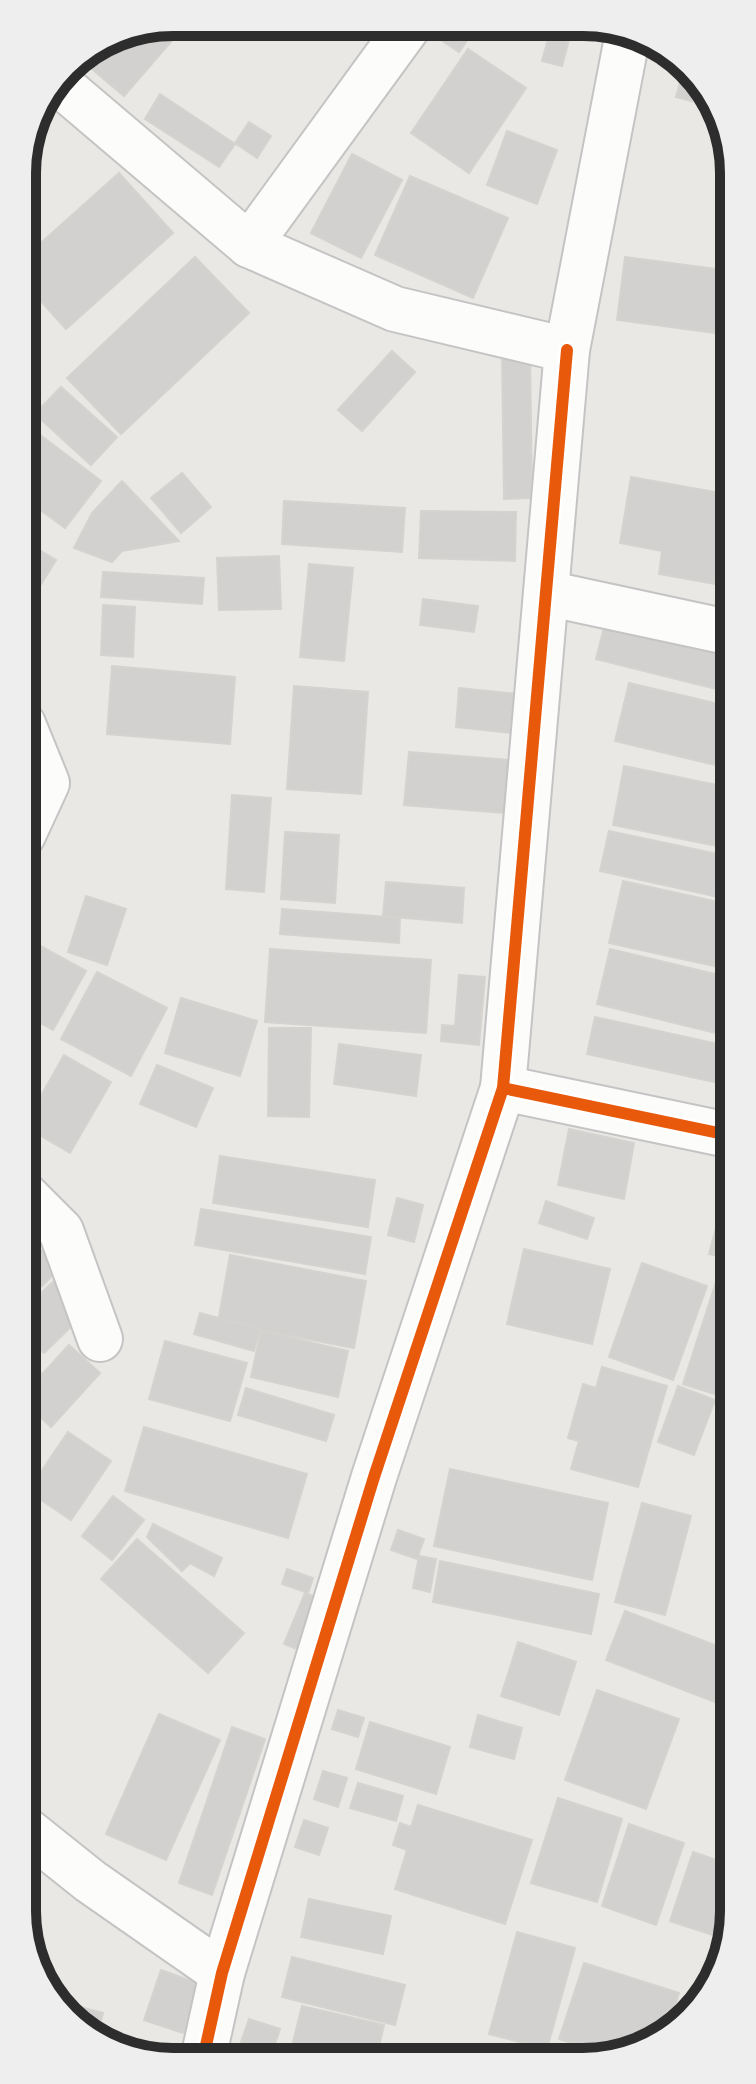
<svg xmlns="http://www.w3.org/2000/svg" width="756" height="2084" font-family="Montserrat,sans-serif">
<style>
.building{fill:#d3d1cf;stroke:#d5d3d0;stroke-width:2}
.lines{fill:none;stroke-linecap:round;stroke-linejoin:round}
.minor-casing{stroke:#c4c4c4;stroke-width:48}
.minor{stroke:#fcfcfb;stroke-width:44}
.cycleway-casing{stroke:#fff;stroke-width:17}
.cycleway{stroke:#e8590c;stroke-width:12}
.rim{fill:none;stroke:#2d2d2d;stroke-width:10}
</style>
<rect width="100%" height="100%" fill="#eae8e5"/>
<g class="building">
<polygon points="173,22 188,22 124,96 79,58"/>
<polygon points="429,24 478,24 459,52 425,29"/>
<polygon points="552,25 573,25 562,66 542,61"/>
<polygon points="468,49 526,88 469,173 411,133"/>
<polygon points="685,63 690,66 711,106 676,97"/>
<polygon points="160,94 235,144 219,167 145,119"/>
<polygon points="249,122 271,136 257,158 235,143"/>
<polygon points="507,131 557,150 537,204 487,185"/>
<polygon points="352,154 402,180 361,258 311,233"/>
<polygon points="119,173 173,233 66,329 23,281 23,259"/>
<polygon points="410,176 508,218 473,298 375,255"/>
<polygon points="195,257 249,313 121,434 67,378"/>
<polygon points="625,257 731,271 731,335 617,320"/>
<polygon points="392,351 415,372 362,431 338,410"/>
<polygon points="502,351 530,351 532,498 504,499"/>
<polygon points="731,374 731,459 718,457"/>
<polygon points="61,387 117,437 91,465 35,414"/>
<polygon points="27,425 101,481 65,528 23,497 23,430"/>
<polygon points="182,473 211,507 181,533 151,498"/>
<polygon points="631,477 732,495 732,587 659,574 662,551 620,543"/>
<polygon points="122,481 179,541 122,551 112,562 74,548 92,513"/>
<polygon points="284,501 405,508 402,552 282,544"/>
<polygon points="421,511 516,512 515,561 419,558"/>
<polygon points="23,540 56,560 23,614"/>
<polygon points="279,556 281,609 219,610 217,558"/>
<polygon points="309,564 353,568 344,661 300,657"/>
<polygon points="103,572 204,578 202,604 101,597"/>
<polygon points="423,599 478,606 474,632 420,625"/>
<polygon points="103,605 135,607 133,657 101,655"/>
<polygon points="605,624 732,655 732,693 596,659"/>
<polygon points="112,666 235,677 230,744 107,734"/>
<polygon points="629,683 732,707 732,769 615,741"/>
<polygon points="294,686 368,692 361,794 287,789"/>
<polygon points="459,688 517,694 513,733 456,727"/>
<polygon points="409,752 509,760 504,813 404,805"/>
<polygon points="624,766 732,788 732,849 613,825"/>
<polygon points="232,795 271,798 264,892 226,889"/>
<polygon points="609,831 732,857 732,900 600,871"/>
<polygon points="285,832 339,835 335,903 281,899"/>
<polygon points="623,881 732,905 732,970 609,943"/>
<polygon points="386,882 464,888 462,923 383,916"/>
<polygon points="86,896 126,909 107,965 68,952"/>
<polygon points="282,909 400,918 399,943 280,934"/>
<polygon points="24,937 86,971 53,1030 24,1014"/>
<polygon points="270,949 431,960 426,1033 265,1022"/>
<polygon points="610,949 732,978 732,1037 597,1004"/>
<polygon points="97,972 167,1008 131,1076 61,1039"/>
<polygon points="459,975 485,977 479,1045 441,1041 442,1025 455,1026"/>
<polygon points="181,998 257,1021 240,1076 165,1053"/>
<polygon points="595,1017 732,1047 732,1086 587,1054"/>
<polygon points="269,1028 311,1028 309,1117 268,1116"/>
<polygon points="339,1044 421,1055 416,1096 334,1084"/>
<polygon points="64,1055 111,1082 70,1153 24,1126"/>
<polygon points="157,1065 213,1088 196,1127 140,1104"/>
<polygon points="569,1129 634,1143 624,1199 558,1185"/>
<polygon points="220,1156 375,1180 368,1227 213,1203"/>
<polygon points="731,1172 733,1173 733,1260 709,1254"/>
<polygon points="397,1198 423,1205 414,1242 388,1235"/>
<polygon points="546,1201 594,1218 587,1239 539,1223"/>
<polygon points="201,1209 371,1237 365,1274 195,1245"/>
<polygon points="49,1243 67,1260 42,1286 25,1269"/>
<polygon points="524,1249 610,1269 592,1344 507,1324"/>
<polygon points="230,1255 366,1281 354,1348 218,1322"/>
<polygon points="642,1263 707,1286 673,1380 609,1357"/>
<polygon points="53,1282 84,1314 44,1353 24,1333 24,1309"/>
<polygon points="716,1282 733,1287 733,1400 683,1384"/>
<polygon points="200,1313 260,1329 254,1351 194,1334"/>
<polygon points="261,1331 348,1351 338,1397 251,1377"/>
<polygon points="165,1341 247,1363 230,1421 149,1399"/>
<polygon points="69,1345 100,1373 51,1427 24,1402 24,1394"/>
<polygon points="24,1357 41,1373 24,1391"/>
<polygon points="602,1367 667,1386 638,1487 571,1469 579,1441 568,1438 583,1384 596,1388"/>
<polygon points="678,1386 715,1400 694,1455 658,1442"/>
<polygon points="246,1388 334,1415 326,1441 238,1415"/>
<polygon points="144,1427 307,1474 288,1538 125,1491"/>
<polygon points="68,1432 111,1461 71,1520 28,1491"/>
<polygon points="450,1469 608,1503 592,1580 434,1546"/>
<polygon points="113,1496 144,1520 112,1560 82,1536"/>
<polygon points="642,1503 691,1516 665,1615 615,1602"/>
<polygon points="153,1524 222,1558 214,1576 190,1563 182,1571 147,1537"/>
<polygon points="398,1530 424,1539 417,1559 391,1550"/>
<polygon points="137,1539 244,1633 208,1673 101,1579"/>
<polygon points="419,1556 436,1559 430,1592 413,1588"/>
<polygon points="440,1561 599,1594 591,1634 433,1602"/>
<polygon points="287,1569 313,1578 308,1593 282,1584"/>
<polygon points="305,1593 320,1599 299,1650 284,1644"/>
<polygon points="625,1611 733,1652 733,1709 606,1660"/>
<polygon points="518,1642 576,1662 559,1715 501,1696"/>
<polygon points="597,1690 679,1719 646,1809 565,1780"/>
<polygon points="338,1710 364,1718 358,1737 332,1729"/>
<polygon points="159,1714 220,1740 166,1860 106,1834"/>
<polygon points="478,1715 522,1728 514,1759 470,1747"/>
<polygon points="370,1722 450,1747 436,1794 356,1769"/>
<polygon points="232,1727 265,1739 212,1895 179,1883"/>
<polygon points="323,1771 347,1778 338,1807 314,1799"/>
<polygon points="358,1783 403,1796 396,1821 350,1808"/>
<polygon points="558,1798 622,1819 597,1902 531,1883"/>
<polygon points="418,1805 532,1840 505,1924 395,1889 407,1850 393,1845 400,1823 411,1827"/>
<polygon points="304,1820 328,1828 319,1855 295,1847"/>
<polygon points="629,1824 684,1843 656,1925 602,1906"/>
<polygon points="693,1852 734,1866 734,1905 722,1938 670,1921"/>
<polygon points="309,1899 391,1916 383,1954 301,1937"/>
<polygon points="517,1932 575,1948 547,2049 489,2034"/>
<polygon points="292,1957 405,1985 395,2025 282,1997"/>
<polygon points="584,1963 679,1993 668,2027 616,2057 559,2039"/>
<polygon points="161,1970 200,1984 183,2033 144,2020"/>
<polygon points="57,2001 103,2013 97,2035 66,2018"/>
<polygon points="302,2006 384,2025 376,2059 345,2059 292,2046"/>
<polygon points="249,2019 280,2029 270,2059 235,2059"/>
<polygon points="442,2046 467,2054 465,2059 438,2059"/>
</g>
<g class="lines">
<defs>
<g id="minor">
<polyline points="56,81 249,245 395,309 567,350 628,33"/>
<polyline points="249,245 410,24"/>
<polyline points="567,350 503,1088 733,1136"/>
<polyline points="546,593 732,633"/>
<polyline points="23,724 47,783 23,835"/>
<polyline points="24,1194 61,1231 100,1339"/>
<polyline points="25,1829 90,1881 222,1973"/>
<polyline points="203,2059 222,1973 374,1477 503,1088"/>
</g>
</defs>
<use href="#minor" class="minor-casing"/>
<use href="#minor" class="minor"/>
<defs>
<g id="cycleway">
<polyline points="567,350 503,1088 733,1136"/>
<polyline points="203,2059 222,1973 374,1477 503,1088"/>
</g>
</defs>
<use href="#cycleway" class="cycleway-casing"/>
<use href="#cycleway" class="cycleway"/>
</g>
<path d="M0 0H756V2084H0ZM173 36H583A137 137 0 0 1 720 173V1911A137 137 0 0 1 583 2048H173A137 137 0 0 1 36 1911V173A137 137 0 0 1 173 36Z" fill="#eee" fill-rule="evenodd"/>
<path class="rim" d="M173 36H583A137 137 0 0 1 720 173V1911A137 137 0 0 1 583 2048H173A137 137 0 0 1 36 1911V173A137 137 0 0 1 173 36Z"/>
</svg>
